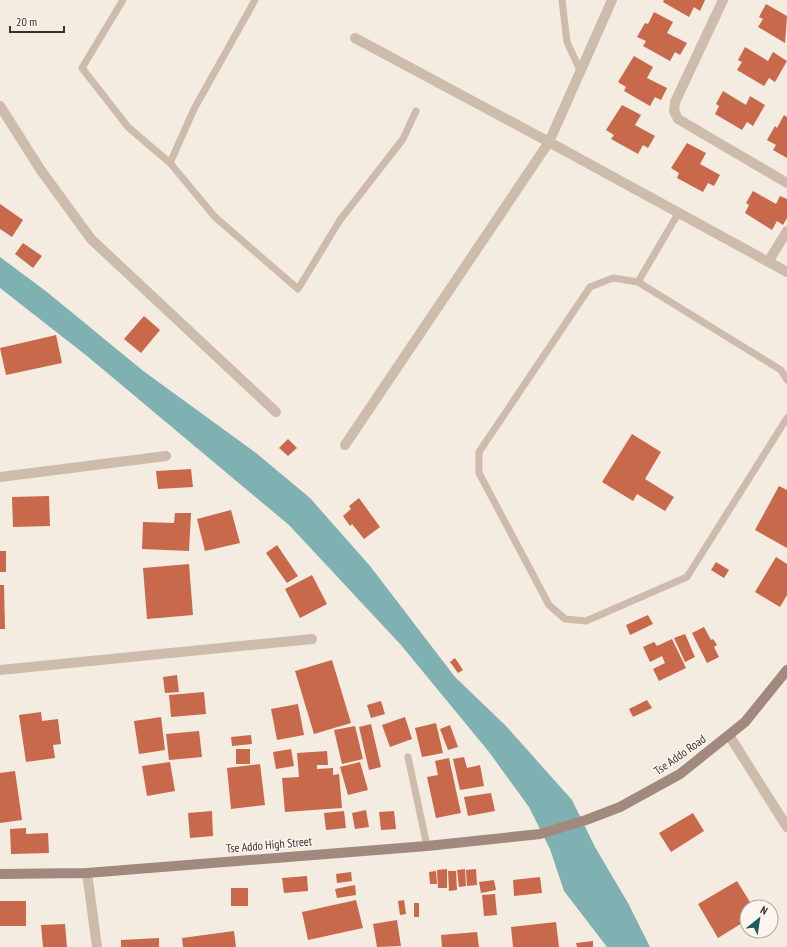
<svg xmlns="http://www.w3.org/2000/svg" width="787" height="947" font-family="'PT Sans Narrow',sans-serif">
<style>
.water{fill:#7fb0b2}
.building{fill:#c8694b}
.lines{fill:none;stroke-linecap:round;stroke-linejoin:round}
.lane{stroke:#cdbbac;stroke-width:7}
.street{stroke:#cdbbac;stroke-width:10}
.secondary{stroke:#a18a7d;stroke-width:10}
.labels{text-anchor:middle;stroke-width:3;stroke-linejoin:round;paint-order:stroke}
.street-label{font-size:12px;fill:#3b302b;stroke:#fbf5ee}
</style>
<rect width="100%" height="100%" fill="#f4ebe1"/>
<polygon class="water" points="0,257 47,292 142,370 256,453 310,498 370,566 455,677 506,726 572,800 595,847 628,903 650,947 607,947 564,891 550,849 529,807 489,752 401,645 289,525 87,356 0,288"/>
<g class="building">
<polygon points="664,0 705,0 700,11 694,7 689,17 663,2"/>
<polygon points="766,4 787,16 785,43 758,27 763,19 759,17"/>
<polygon points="654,12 673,22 667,33 687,43 680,55 675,52 670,61 643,46 646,41 637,37 645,23 648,24"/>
<polygon points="745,47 768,61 773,52 787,61 775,82 769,78 764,86 737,70 742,62 738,60"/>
<polygon points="634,56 653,67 647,78 667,88 661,100 655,97 650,106 624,91 626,87 618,82"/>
<polygon points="723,91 746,105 750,96 765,105 753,126 747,122 742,130 715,114 719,106 716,104"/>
<polygon points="622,105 641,115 635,125 655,136 648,148 643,145 638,154 611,139 614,135 606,130"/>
<polygon points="784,115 787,117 787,158 773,150 776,145 767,140 775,126 777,128"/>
<polygon points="687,143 706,153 700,164 720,175 714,186 708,183 703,192 677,178 679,173 671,168"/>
<polygon points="753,191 776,204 780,196 787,199 787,218 783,225 777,221 772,230 745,213 749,205 746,203"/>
<polygon points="0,204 23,220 12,237 0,229"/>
<polygon points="23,243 42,256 33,268 15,254"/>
<polygon points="144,316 160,330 141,353 124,339"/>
<polygon points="56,335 62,363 6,375 0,348"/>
<polygon points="632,434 661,452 645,479 674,497 665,511 637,494 633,501 602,482"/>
<polygon points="288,439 297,448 288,456 279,448"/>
<polygon points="191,469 193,487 158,489 156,471"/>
<polygon points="779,486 787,490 787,548 755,530"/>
<polygon points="49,496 50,526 13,527 12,497"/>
<polygon points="359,498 380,527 364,539 352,524 350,526 343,516 351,509 349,506"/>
<polygon points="231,510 240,543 205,551 197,519"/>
<polygon points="175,513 191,513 189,551 142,549 143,522 174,523"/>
<polygon points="277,545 298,576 287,583 266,553"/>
<rect x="0" y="551" width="6" height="21"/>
<polygon points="776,557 787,564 787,595 780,607 755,592"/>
<polygon points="716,562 729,570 724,578 711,570"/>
<polygon points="189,564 193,615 147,619 143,568"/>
<polygon points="312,575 327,604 300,618 285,589"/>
<polygon points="0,585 4,585 5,629 0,629"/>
<polygon points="648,615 653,624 630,635 626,625"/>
<polygon points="704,627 711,640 713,639 717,645 714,647 719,657 707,663 692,633"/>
<polygon points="685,634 695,657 685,662 674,638"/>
<polygon points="672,639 686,668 659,681 653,669 665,663 662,656 650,662 643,647 654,642 657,646"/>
<polygon points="455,658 463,670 458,673 450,662"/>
<polygon points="332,660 351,723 314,734 295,671"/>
<polygon points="177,675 179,692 165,693 163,677"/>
<polygon points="204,692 206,714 171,717 169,695"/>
<polygon points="647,700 652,708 633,717 629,709"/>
<polygon points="381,701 385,714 371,718 367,705"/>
<polygon points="298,704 304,735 277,740 271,709"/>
<polygon points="41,712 42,721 58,719 61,744 53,745 55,758 26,762 19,715"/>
<polygon points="161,717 165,750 139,754 134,721"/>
<polygon points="405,717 412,739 390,747 382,725"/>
<polygon points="436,723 443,753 422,757 415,728"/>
<polygon points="371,724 381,767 369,770 359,727"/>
<polygon points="450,725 458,747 448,750 440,729"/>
<polygon points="355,726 363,759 342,764 334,730"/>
<polygon points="199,731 202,757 169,760 166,734"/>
<polygon points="251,735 252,744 232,746 231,737"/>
<rect x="236" y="749" width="14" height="15"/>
<polygon points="291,749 294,766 276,769 273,752"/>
<polygon points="327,751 328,765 317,765 317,769 333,768 333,775 339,774 342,808 285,812 282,778 299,777 297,753"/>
<polygon points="464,757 467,768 480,765 484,786 460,790 453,759"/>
<polygon points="449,758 461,813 436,818 427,777 438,775 435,761"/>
<polygon points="170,762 175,791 147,796 142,766"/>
<polygon points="360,762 368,790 348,795 340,767"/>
<polygon points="260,764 265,805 231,809 227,768"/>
<polygon points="15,771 22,820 0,823 0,773"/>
<polygon points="491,793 495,811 468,816 464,797"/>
<polygon points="366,810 369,827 355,829 352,813"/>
<polygon points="212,811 213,836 190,838 188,813"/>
<polygon points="344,811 346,828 326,830 324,813"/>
<polygon points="394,811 396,829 381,830 379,812"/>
<polygon points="693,813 704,831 671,852 659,833"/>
<polygon points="26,828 26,834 48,833 49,853 11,854 10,829"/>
<polygon points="447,869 447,888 438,888 437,870"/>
<polygon points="465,869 466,886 459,887 457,870"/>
<polygon points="476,869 477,885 467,886 466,870"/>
<polygon points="436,871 437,884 430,884 429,872"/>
<polygon points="448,871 456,871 457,890 449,891"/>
<polygon points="351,872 352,881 337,883 336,874"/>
<polygon points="307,876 308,891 284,893 282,878"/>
<polygon points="540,877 542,893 514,896 513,880"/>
<polygon points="494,880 496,890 481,893 479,882"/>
<polygon points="737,881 753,907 747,907 747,920 718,938 698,904"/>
<polygon points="355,885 356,895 337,898 335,889"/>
<rect x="231" y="888" width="17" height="18"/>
<polygon points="495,894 497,915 484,916 482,895"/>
<polygon points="356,900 363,928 308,940 302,912"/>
<polygon points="404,900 406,914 400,915 398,901"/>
<rect x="0" y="901" width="26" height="25"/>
<rect x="414" y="903" width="5" height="14"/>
<polygon points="397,920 401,946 377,947 373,924"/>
<polygon points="556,922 559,947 513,947 511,927"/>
<polygon points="65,924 67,947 43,947 41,925"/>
<polygon points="234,931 236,947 183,947 182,938"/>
<polygon points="477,932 479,947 442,947 441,935"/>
<polygon points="159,938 159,947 121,947 121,940"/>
<polygon points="593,941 593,947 577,947 576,943"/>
</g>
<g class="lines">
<g class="lane">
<polyline points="123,0 82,68 128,127 170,163 215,217 298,289 340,220 403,139 416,111"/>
<polyline points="562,0 567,42 580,70"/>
<polyline points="170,163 194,109 255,0"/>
<polyline points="638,282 679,212"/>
<polyline points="787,380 781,370 638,282 613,278 590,287 479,452 479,473 549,605 565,619 586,621 687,577 787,418"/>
<polyline points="408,757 427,846"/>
</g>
<g class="street">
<polyline points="723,0 675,102 674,111 678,119 787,183"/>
<polyline points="355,38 549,142 787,272"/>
<polyline points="0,106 40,169 91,239 276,412"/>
<polyline points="768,262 787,231"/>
<polyline points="345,445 549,142 612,0"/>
<polyline points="0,477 166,456"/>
<polyline points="0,670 312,639"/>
<polyline points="729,735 787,827"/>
<polyline points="87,873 97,947"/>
</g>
<polyline class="secondary" points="0,874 87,873 427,846 540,834 586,820 620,807 680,774 745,722 787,670"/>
</g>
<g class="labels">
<g class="street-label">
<text transform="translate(680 755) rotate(-35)" y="4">Tse Addo Road</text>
<text transform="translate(269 845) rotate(-5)" y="4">Tse Addo High Street</text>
</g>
</g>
<g transform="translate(759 919) rotate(30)"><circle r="19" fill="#fbf5ee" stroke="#aea6a0"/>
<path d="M0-3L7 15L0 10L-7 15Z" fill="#1f5a5e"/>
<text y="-6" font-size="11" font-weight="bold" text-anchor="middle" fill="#3b302b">N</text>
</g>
<path d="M10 26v6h54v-6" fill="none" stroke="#3b302b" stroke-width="2"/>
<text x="16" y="26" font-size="12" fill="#3b302b" stroke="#fbf5ee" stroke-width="3" paint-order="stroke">20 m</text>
</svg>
